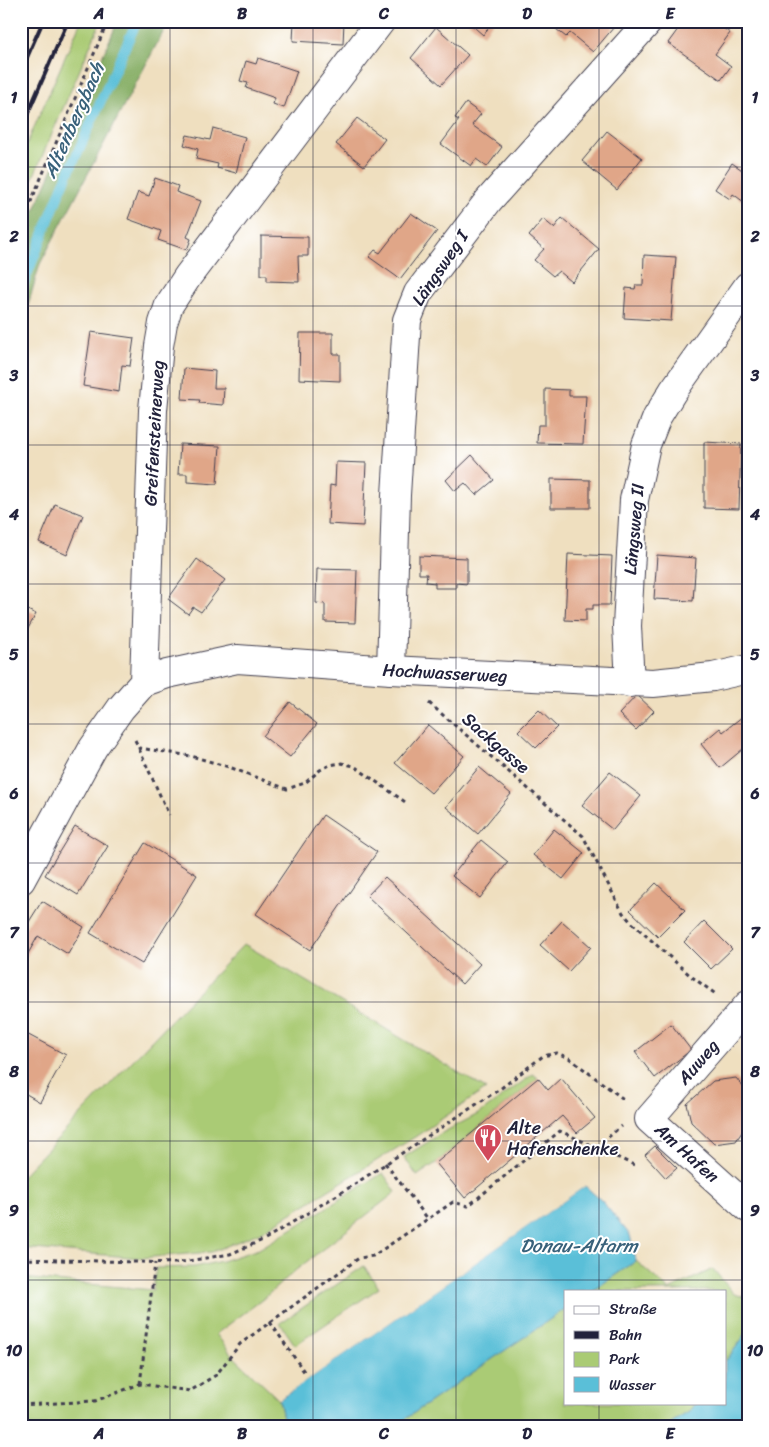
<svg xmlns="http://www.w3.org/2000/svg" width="769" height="1447" font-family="Sriracha,sans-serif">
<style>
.green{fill:#aacb74;stroke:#667658}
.forest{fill:#87af66;stroke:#546850}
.water{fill:#5abfd8;stroke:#3e708a}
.pier{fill:#efdfbf}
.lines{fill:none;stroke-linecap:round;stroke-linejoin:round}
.stream{stroke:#5abfd8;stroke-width:10}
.building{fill:#e0a688}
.minor-casing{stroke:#413e4f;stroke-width:30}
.path{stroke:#413e4f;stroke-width:3;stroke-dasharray:4 4;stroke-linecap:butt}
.minor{stroke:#fff;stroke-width:28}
.rail{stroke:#22223b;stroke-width:4}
.grid{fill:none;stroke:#22223b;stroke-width:1;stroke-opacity:0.55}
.labels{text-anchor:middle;stroke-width:4;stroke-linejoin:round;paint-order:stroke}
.street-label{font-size:18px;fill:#22223b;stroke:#fff}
.poi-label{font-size:18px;fill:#22223b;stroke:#fff;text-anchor:start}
.water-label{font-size:19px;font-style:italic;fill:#38617a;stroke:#fff}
.neatline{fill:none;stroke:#22223b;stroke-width:2}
.grid-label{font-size:16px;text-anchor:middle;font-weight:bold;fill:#22223b}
</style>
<rect width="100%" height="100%" fill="#fff"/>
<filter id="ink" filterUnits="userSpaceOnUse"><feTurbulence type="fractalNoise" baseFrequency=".02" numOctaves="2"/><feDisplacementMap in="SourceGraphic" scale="10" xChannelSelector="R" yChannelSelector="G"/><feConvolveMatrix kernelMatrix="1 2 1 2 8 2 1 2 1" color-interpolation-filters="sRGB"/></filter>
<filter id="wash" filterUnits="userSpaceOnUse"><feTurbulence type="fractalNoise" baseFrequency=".0096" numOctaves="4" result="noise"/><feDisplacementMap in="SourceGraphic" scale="20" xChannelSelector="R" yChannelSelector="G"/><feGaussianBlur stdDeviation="1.12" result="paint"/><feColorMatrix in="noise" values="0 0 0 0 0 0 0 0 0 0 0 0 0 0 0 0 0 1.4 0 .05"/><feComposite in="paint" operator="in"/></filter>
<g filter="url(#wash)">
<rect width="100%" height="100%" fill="#efdfbf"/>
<g class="green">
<polygon points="81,21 101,21 21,205 21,157"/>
<polygon points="244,944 486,1089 415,1137 261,1232 212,1252 141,1258 21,1248 21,1177"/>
<polygon points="533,1074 538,1078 436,1163 417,1176 404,1157 442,1133 480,1113"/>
<polygon points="383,1173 396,1192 296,1270 263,1299 216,1334 232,1355 279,1400 285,1426 21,1426 21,1278 153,1290 156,1268 195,1267 222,1261 259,1249"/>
<polygon points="636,1261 669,1290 713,1269 734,1294 748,1298 748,1331 725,1362 725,1291 592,1291"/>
<polygon points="364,1266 379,1288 295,1345 280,1323"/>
<polygon points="565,1309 565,1403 695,1403 689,1412 666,1426 395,1426"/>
</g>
<polygon class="forest" points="118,21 169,21 40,264 21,329 21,241"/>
<g class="water">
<polygon points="585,1186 602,1201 630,1235 636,1261 592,1291 565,1291 565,1309 395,1426 285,1426 279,1400"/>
<polygon points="748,1331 748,1426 666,1426 689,1412 695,1403 725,1403 725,1362"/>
</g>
<polygon class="pier" points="583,1184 585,1186 292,1391 291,1389"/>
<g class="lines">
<polyline class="stream" points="21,290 62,187 137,21"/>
</g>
<g id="blocks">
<g class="building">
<polygon points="294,21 344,21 343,44 293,41"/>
<polygon points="467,21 494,21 483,35"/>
<polygon points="562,21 607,21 614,27 593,52 570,33 566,37 556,29"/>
<polygon points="684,21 713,21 730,33 715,54 731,66 721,80 668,43"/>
<polygon points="436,27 468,55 441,85 411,58"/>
<polygon points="258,58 297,71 284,108 273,104 275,98 246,88 248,83 240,81 246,61 256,64"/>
<polygon points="466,103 481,114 472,125 502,147 487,167 476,159 471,166 441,144 459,120 455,118"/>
<polygon points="357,118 385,139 364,166 336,144"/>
<polygon points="213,128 245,137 236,173 217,168 218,164 196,159 198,149 184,145 187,135 210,140"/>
<polygon points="607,131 642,158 617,190 582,161"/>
<polygon points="732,163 748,174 748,205 733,194 730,199 715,189"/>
<polygon points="155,178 178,186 176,192 201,201 187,237 191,239 187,250 158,240 161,231 128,219 138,192 149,196"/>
<polygon points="411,213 437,231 400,279 369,257 375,250 380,253"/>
<polygon points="562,218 599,249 572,282 559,271 553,276 534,260 544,249 529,236 543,219 554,228"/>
<polygon points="261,236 308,237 308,256 298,256 299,282 267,281 267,275 261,275"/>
<polygon points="644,255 676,257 671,321 624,318 626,288 635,289 636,285 643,285"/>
<polygon points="91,332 134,338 130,366 122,365 119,392 83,386"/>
<polygon points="300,333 333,333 333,354 340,354 340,381 299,379"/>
<polygon points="184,368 215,371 214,388 224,388 223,405 199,403 200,400 182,399"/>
<polygon points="545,389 569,390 569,396 586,396 583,444 537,443 538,425 545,425"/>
<polygon points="704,442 741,444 739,509 704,508"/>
<polygon points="180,444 220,446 217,484 187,482 187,474 178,474"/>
<polygon points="472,455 494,480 476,495 465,483 455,491 446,480"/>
<polygon points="336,462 366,463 363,526 328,524 330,485 335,486"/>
<polygon points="551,479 590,480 590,508 551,508"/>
<polygon points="55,504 83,515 67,555 39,542"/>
<polygon points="568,554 612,556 610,605 593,605 593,609 586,609 586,621 565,620"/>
<polygon points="657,555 696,558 693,601 654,599"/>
<polygon points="419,556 467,558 467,584 456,583 456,588 435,588 435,583 426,582 427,574 419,574"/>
<polygon points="197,559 225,580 201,612 193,607 188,614 168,599"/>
<polygon points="317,569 357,570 355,623 325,622 325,604 316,603"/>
<polygon points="21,607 36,614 25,634 21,632"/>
<polygon points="637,695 654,711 636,730 619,714"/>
<polygon points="290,702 317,724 290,757 263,736"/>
<polygon points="539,710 557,727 536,748 518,731"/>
<polygon points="748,712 748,755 743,749 720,768 701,744 720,728 723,732"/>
<polygon points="428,725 464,756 431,793 395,763"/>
<polygon points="479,767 511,794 478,834 446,807"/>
<polygon points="610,772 641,796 613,830 582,805"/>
<polygon points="323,815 377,852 310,950 256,914"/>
<polygon points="75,826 108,846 78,895 45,875"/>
<polygon points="554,829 584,853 563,879 533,855"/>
<polygon points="481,840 508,862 480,898 452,876"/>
<polygon points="145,843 197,875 142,964 90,933"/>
<polygon points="385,877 480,964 462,984 367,896"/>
<polygon points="656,883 685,910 658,937 630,910"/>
<polygon points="42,901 84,927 68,954 38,936 21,966 21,925 25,928"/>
<polygon points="562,921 591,947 569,971 540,945"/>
<polygon points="704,921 732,949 711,969 684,942"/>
<polygon points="671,1024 691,1050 655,1078 635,1052"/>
<polygon points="21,1031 66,1055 40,1102 21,1091"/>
<polygon points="538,1078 548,1090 561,1078 595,1118 577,1133 562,1116 465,1198 436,1163"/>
<polygon points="736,1078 748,1093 748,1123 736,1141 714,1144 691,1122 687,1104 713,1081"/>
<polygon points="655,1146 677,1168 666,1178 645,1155"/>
</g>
</g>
</g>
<g filter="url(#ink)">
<use href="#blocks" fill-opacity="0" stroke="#413e4f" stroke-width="1"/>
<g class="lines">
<defs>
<g id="minor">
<polyline points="391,670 396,495 407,320 418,293 489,200 649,21"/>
<polyline points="144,682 167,674 237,659 391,670 653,683 713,677 748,669"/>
<polyline points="630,683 627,626 634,500 646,445 657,417 673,391 748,286"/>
<polyline points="21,880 93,748 121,708 144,682 153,410 159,346 163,323 169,305 188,276 381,21"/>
<polyline points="748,1005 649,1119 748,1208"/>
</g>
</defs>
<use href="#minor" class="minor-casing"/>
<g class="path">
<polyline points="21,225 108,21"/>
<polyline points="429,703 583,836 623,913 631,922 692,977 717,995"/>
<polyline points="135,740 139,748 191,756 229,767 287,789 305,783 320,770 330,765 341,763 354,766 408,804"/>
<polyline points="139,749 169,815"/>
<polyline points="596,1148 621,1126"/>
<polyline points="385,1163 428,1219"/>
<polyline points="21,1259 176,1263 230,1254 265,1239 347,1189 500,1089 543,1056 557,1053 569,1058 626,1101"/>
<polyline points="270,1322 305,1373"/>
<polyline points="140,1384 155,1263"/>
<polyline points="21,1405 95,1401 140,1384 190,1391 216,1375 240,1344 359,1258 373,1256 453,1202 468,1206 560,1131 634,1165"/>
</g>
<use href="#minor" class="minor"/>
<g class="rail">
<polyline points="21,71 43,21"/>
<polyline points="21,129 68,21"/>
</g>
</g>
</g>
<path class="grid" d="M170 21V1426M313 21V1426M456 21V1426M599 21V1291M21 167H748M21 306H748M21 445H748M21 584H748M21 724H748M21 863H748M21 1002H748M21 1141H748M21 1280H748M599 1403V1426"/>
<defs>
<symbol id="restaurant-pin" viewBox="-11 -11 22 30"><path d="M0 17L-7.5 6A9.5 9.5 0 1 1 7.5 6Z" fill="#d1495b" stroke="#fff"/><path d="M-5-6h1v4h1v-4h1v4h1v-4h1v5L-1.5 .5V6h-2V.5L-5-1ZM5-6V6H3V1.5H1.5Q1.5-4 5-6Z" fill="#fff"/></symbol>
</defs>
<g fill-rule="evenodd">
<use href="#restaurant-pin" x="472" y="1122" width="32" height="43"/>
</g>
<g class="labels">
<g class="street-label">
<text transform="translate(440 268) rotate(-56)" y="6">Längsweg I</text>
<text transform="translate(154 433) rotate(-87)" y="6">Greifensteinerweg</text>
<text transform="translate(634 529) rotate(-85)" y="6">Längsweg II</text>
<text transform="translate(445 673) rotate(3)" y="6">Hochwasserweg</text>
<text transform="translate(496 743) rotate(41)" y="6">Sackgasse</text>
<text transform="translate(698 1062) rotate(-49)" y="6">Auweg</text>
<text transform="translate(687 1153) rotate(42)" y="6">Am Hafen</text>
</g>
<g class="poi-label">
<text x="507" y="1134">Alte<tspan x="507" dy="21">Hafenschenke</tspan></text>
</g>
<g class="water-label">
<text transform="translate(73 120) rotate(-66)" y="7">Altenbergbach</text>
<text x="579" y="1252">Donau-Altarm</text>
</g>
</g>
<rect width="769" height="1447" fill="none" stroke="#fff" stroke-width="55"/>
<rect x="564" y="1290" width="162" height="115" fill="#ffffff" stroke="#a7a7b1"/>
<rect x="574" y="1306" width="25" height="8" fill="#ffffff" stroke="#a7a7b1"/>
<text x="609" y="1314" font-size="15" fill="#22223b">Straße</text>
<rect x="574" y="1331" width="25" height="8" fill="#22223b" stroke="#a7a7b1"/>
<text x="609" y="1340" font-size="15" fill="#22223b">Bahn</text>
<rect x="574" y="1352" width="25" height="15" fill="#aacb74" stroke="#a7a7b1"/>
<text x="609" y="1364" font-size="15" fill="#22223b">Park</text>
<rect x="574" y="1377" width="25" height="15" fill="#5abfd8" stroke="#a7a7b1"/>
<text x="609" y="1390" font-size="15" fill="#22223b">Wasser</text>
<rect x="28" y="28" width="714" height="1392" class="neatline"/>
<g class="grid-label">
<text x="99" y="19">A</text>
<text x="242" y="19">B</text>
<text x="384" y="19">C</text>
<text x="527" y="19">D</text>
<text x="670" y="19">E</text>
<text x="14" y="103">1</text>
<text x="755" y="103">1</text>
<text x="14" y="242">2</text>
<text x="755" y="242">2</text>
<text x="14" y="381">3</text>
<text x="755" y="381">3</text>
<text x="14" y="520">4</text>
<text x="755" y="520">4</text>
<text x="14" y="660">5</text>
<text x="755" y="660">5</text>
<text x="14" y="799">6</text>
<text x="755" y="799">6</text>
<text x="14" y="938">7</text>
<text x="755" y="938">7</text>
<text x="14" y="1077">8</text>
<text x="755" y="1077">8</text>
<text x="14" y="1216">9</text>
<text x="755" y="1216">9</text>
<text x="14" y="1356">10</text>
<text x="755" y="1356">10</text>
<text x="99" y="1439">A</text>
<text x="242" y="1439">B</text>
<text x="384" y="1439">C</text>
<text x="527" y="1439">D</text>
<text x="670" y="1439">E</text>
</g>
</svg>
